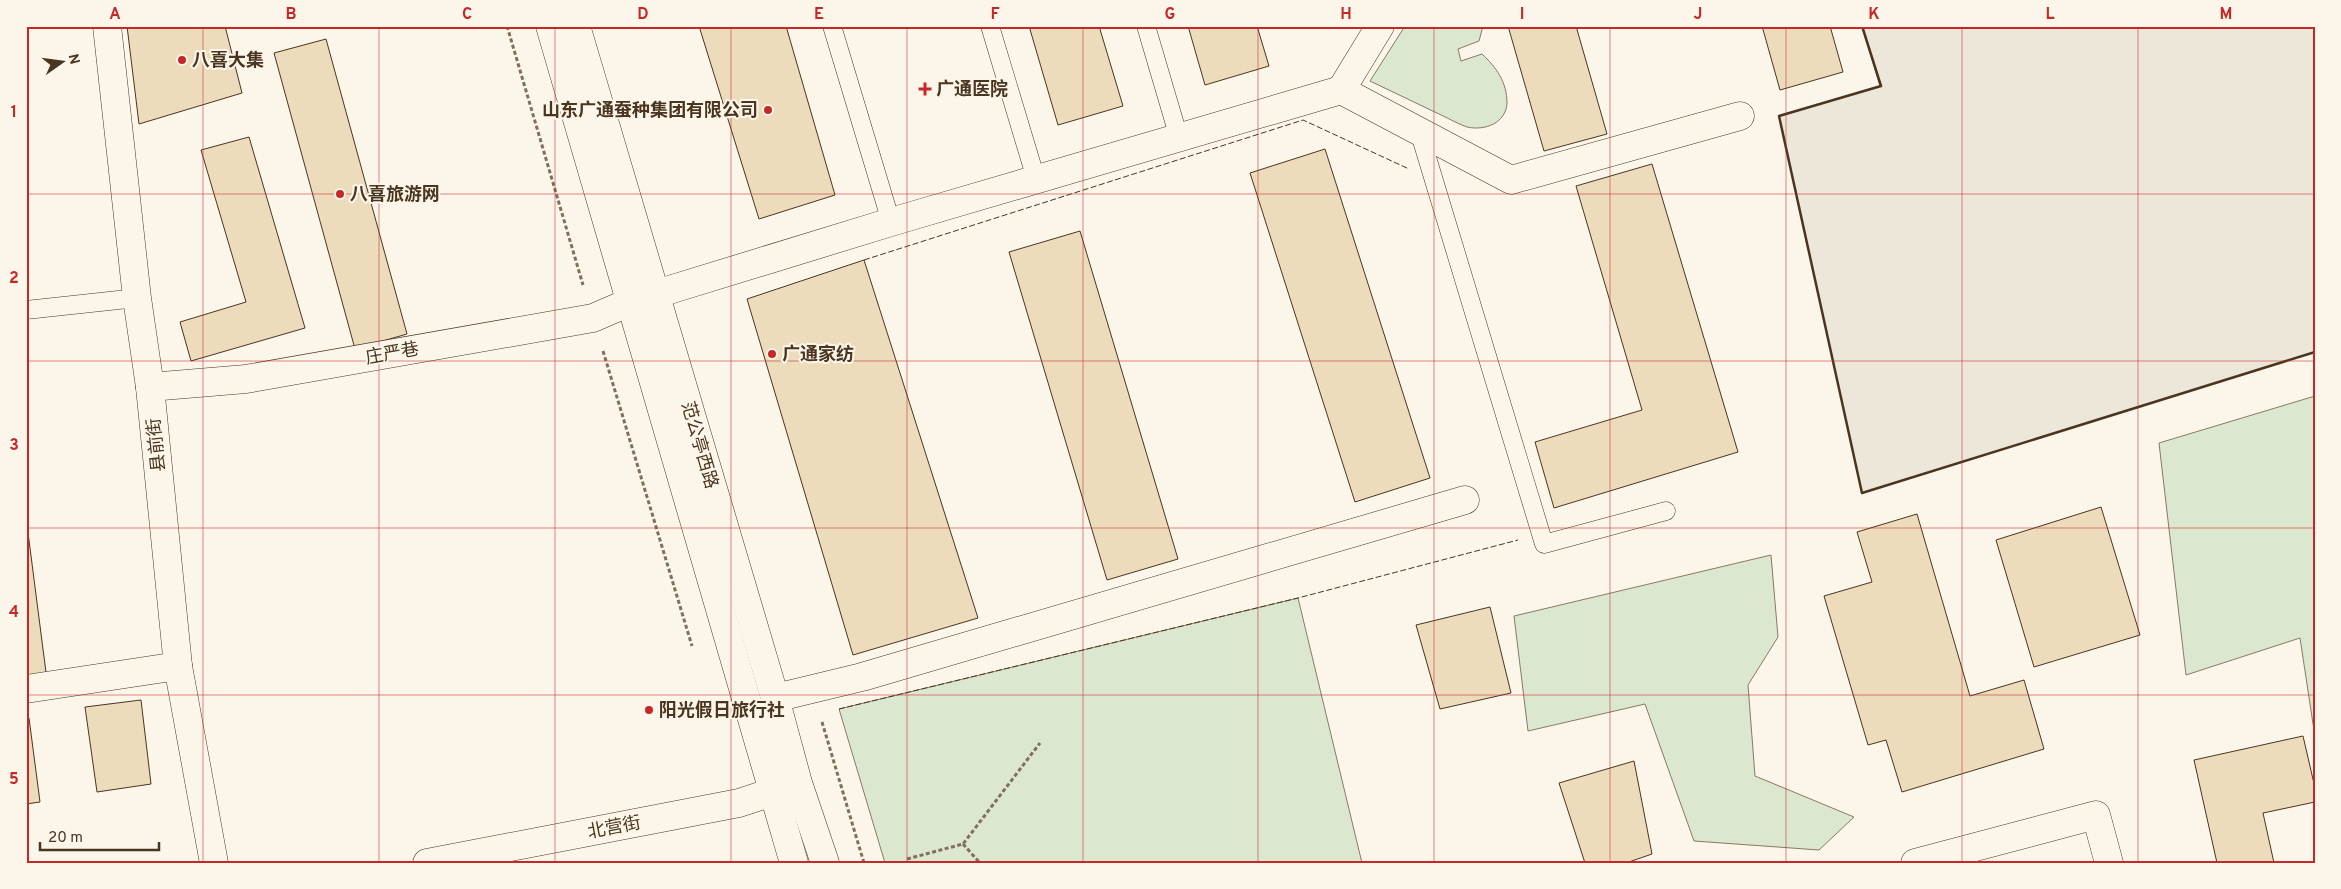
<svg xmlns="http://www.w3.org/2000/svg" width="2341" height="889" font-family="Overpass,'Noto Sans SC',sans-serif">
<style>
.green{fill:#dce7d0;stroke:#887966}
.parking{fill:#ede7d9;stroke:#887966}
.building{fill:#ecdcbc;stroke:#4a3520}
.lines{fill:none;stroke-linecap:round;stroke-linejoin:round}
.lane-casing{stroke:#4a3520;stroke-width:19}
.street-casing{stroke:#4a3520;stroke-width:29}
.primary-casing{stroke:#4a3520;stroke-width:29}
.path{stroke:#7f6f5c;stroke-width:3;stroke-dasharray:4 2.5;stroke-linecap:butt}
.lane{stroke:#fbf6e9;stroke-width:18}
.street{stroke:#fbf6e9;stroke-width:28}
.primary{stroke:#fbf6e9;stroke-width:28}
.fence{stroke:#4a3520;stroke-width:1;stroke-dasharray:6 2.5;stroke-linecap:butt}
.wall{stroke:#4a3520;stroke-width:2.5}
.grid{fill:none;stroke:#c62828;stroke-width:1;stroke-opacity:0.55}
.poi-dot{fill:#c62828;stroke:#fbf6e9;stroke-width:2}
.labels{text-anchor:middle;stroke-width:4;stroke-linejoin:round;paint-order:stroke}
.poi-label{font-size:18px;font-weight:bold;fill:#4a3520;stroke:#fbf6e9;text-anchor:start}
.street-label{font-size:18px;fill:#4a3520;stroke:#fbf6e9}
.neatline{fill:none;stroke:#c62828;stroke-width:2}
.grid-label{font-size:16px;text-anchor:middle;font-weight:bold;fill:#c62828}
</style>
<rect width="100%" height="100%" fill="#fbf6e9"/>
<g class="green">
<path d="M1405 26H1483L1479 41 1458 49 1461 61 1482 54C1496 67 1507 82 1507 103 1506 123 1485 131 1467 127 1458 124 1448 118 1439 114 1416 103 1393 92 1370 81Z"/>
<polygon points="2315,396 2315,737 2300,638 2186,675 2159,443"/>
<polygon points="1771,555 1778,637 1748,685 1755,776 1854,817 1819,850 1694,841 1645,704 1528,731 1514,616"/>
<polygon points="1298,598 1362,863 885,863 839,709"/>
</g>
<polygon class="parking" points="1862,26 2315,26 2315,352 1862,493 1779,116 1880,86"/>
<g class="building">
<polygon points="127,26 225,26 242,93 139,124"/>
<polygon points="699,26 786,26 835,195 759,219"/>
<polygon points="1029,26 1099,26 1123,106 1058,125"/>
<polygon points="1188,26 1257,26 1269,66 1205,85"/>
<polygon points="1508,26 1576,26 1607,134 1544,151"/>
<polygon points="1762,26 1830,26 1843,72 1780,90"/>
<polygon points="326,39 407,334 355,349 274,53"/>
<polygon points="249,137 305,328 191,361 180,322 246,302 201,150"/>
<polygon points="1325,149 1430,478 1355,502 1250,173"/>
<polygon points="1652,164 1738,452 1554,508 1535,442 1642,410 1576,186"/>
<polygon points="1080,231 1178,559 1107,580 1009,252"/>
<polygon points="864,260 978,618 853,655 747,299"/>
<polygon points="2101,507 2140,635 2034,667 1996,540"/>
<polygon points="1917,514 1970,696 2024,680 2044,749 1902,792 1886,740 1868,745 1824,596 1872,582 1857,532"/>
<polygon points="26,517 48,688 26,690"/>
<polygon points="1490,607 1511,693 1440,709 1416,625"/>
<polygon points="141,700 151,784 97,792 85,707"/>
<polygon points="26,718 29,718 40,802 26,804"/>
<polygon points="2303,736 2315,788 2315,802 2263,813 2274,863 2217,863 2194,760"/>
<polygon points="1634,761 1652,854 1626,863 1585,863 1559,783"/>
</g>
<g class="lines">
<defs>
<g id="lane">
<polyline points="832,26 891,222"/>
<polyline points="990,26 1036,179"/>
<polyline points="1146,26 1179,138"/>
<polyline points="1419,131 1544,544 1666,511"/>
<polyline points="26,310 137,298"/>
</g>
<g id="street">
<polyline points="107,26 137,298 150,387 178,666 214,863"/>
<polyline points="1380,26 1341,90 1511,180 1740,116"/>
<polyline points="150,387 246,379 593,318 630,302 891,222 1341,90"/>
<polyline points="26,689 178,666"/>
<polyline points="775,698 862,677 1465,500"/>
<polyline points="427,863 739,803 797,784"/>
<polyline points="1915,863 2096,815 2109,863"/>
</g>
<g id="primary">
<polyline points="550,26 794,863"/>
<polyline points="576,26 775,698 798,783 825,863"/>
</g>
</defs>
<use href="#lane" class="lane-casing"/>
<use href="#street" class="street-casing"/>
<use href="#primary" class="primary-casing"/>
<g class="path">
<polyline points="507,26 583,285"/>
<polyline points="603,351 692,646"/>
<polyline points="822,722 864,863"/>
<polyline points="963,844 980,863"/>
<polyline points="907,859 963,844 1040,743"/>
</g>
<use href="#lane" class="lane"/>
<use href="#street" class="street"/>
<use href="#primary" class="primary"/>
<g class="fence">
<polyline points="864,260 1303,120 1409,169"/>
<polyline points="839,709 1298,598 1518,540"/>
</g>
<polyline class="wall" points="1862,26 1881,86 1779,116 1862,493 2315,352"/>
</g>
<path class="grid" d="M203 26V863M379 26V863M555 26V863M731 26V863M907 26V863M1083 26V863M1258 26V863M1434 26V863M1610 26V863M1786 26V863M1962 26V863M2138 26V863M26 194H2315M26 361H2315M26 528H2315M26 695H2315"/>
<g class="poi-dot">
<circle cx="182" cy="60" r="5"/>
<path d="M922.5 81.5h5v5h5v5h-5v5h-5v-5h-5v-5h5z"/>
<circle cx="768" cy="110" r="5"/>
<circle cx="340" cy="194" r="5"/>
<circle cx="772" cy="354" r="5"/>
<circle cx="649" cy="710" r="5"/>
</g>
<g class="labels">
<g class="poi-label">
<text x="192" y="66">八喜大集</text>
<text x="936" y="95">广通医院</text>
<text x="758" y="116" text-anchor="end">山东广通蚕种集团有限公司</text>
<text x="350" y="200">八喜旅游网</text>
<text x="782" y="360">广通家纺</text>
<text x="659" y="716">阳光假日旅行社</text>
</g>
<g class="street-label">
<text transform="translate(392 353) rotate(-10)" y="6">庄严巷</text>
<text transform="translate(156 445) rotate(-96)" y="6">县前街</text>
<text transform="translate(700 445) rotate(74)" y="6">范公亭西路</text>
<text transform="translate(614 827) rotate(-11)" y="6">北营街</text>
</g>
</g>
<rect width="2341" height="889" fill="none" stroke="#fbf6e9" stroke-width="55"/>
<g transform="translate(62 62) rotate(76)" stroke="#fbf6e9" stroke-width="4" paint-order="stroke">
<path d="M0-4L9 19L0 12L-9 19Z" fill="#4a3520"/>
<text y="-8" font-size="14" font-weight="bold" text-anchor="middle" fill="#4a3520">N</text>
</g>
<path d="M40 842v8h119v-8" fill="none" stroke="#4a3520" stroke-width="2.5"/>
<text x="48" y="842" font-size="15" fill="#4a3520" stroke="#fbf6e9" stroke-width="4" paint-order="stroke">20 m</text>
<rect x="28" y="28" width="2286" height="834" class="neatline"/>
<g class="grid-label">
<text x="115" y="19">A</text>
<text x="291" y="19">B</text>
<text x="467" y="19">C</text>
<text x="643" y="19">D</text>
<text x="819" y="19">E</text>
<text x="995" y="19">F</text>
<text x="1170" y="19">G</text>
<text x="1346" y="19">H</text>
<text x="1522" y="19">I</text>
<text x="1698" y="19">J</text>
<text x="1874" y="19">K</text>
<text x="2050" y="19">L</text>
<text x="2226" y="19">M</text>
<text x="14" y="117">1</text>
<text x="14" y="283">2</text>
<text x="14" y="450">3</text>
<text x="14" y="617">4</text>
<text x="14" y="784">5</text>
</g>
</svg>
